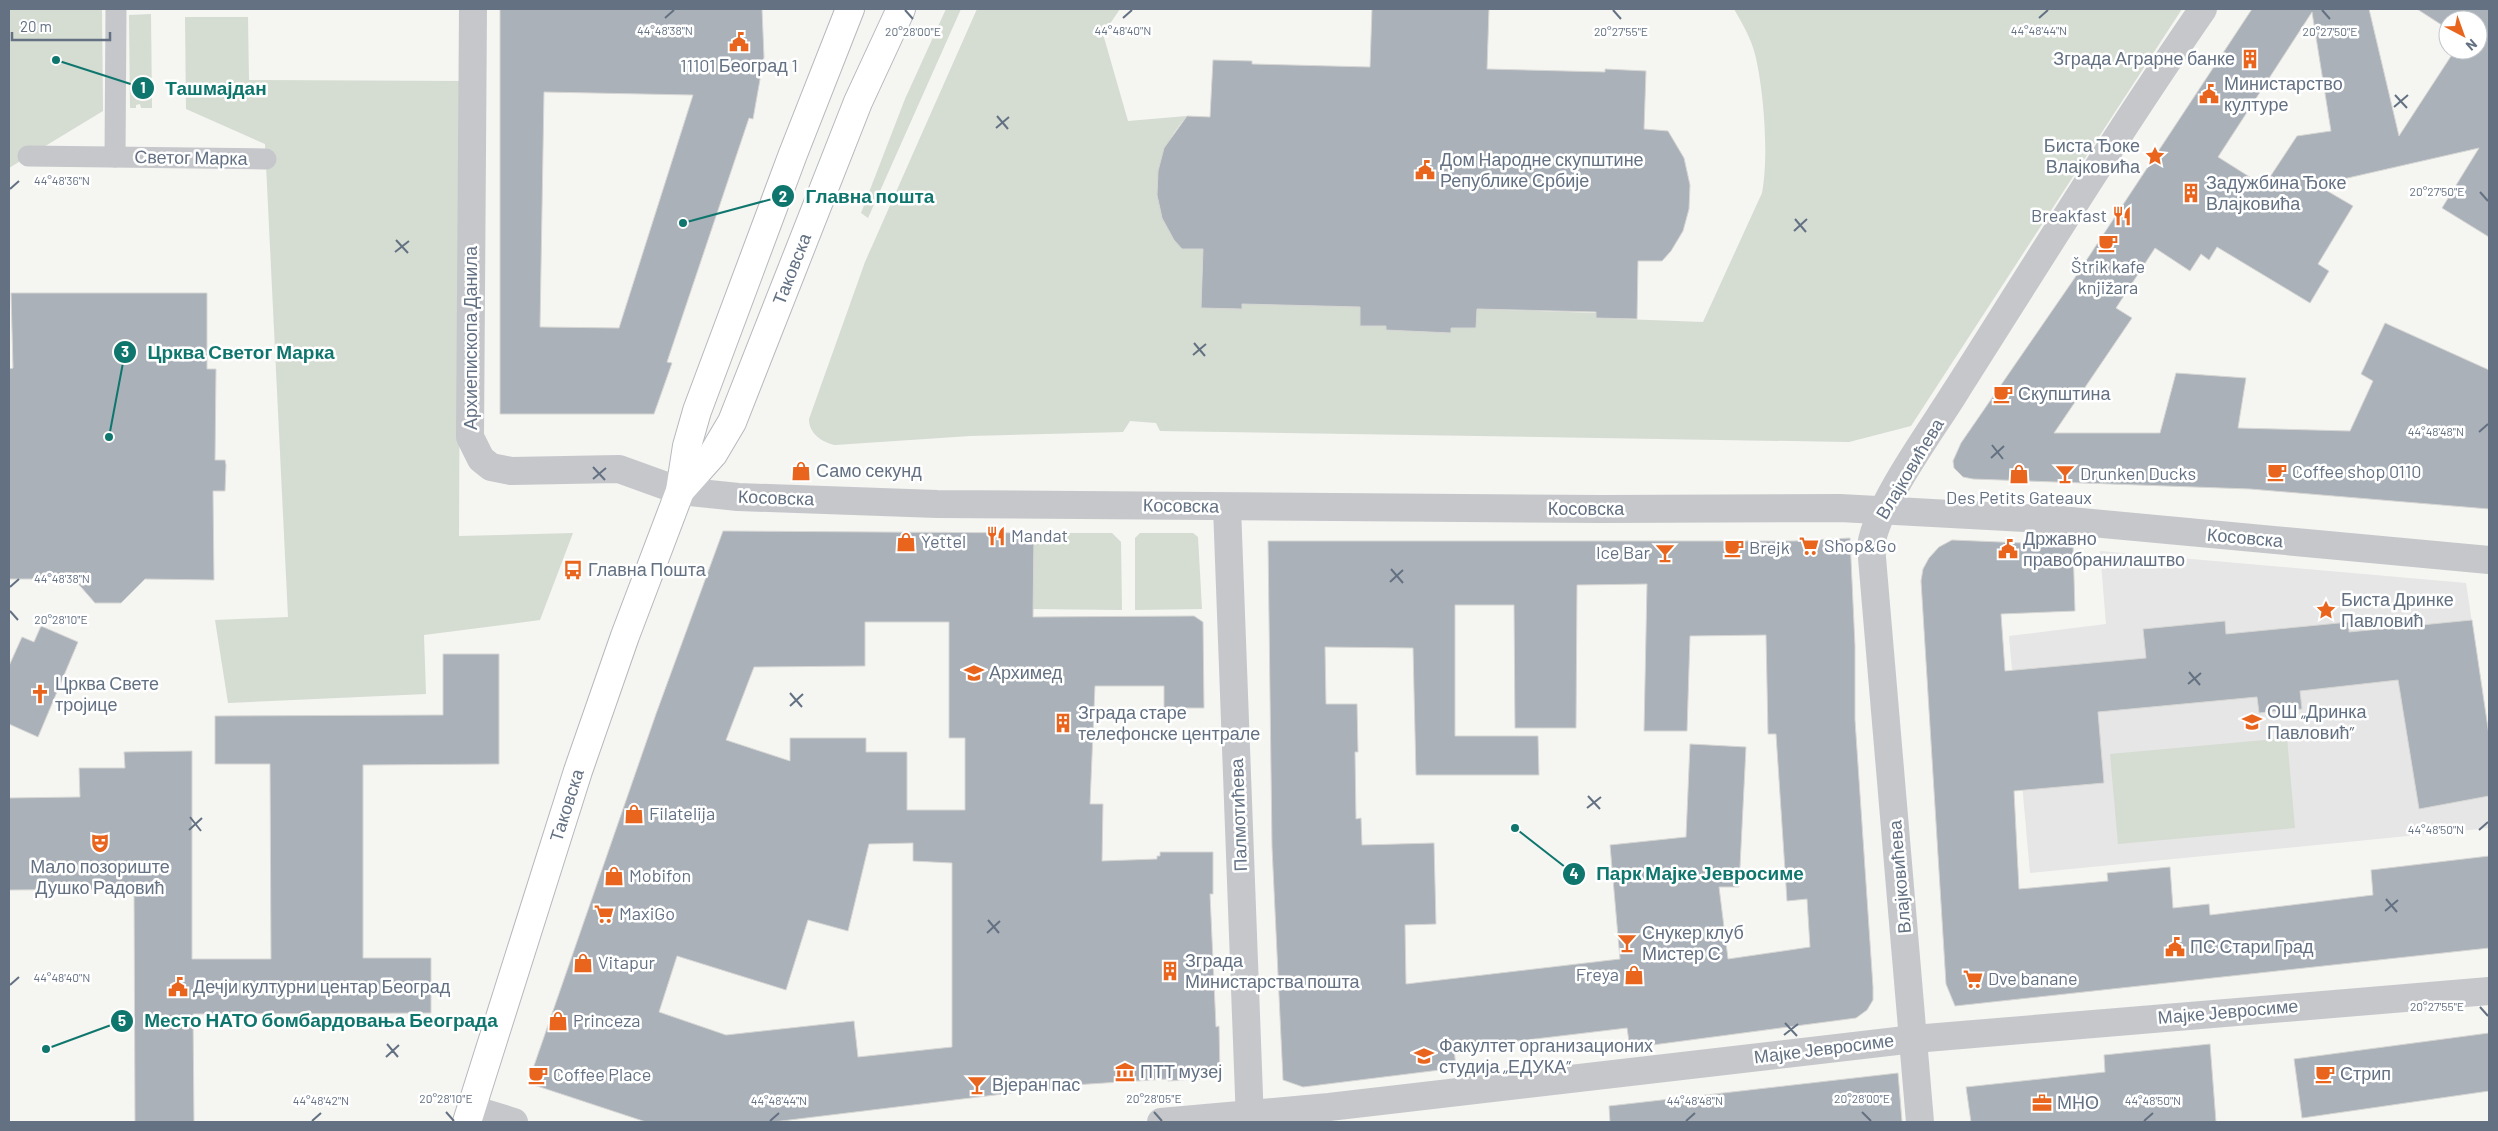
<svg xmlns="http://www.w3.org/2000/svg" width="2498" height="1131" font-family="Barlow,sans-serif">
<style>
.built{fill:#e5e6e5}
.green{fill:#d5dcd2}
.building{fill:#aab1b8;stroke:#d6d6d4;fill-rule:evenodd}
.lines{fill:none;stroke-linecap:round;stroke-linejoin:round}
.primary-casing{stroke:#b5b8bd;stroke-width:30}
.pedestrian{stroke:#c5c7cb;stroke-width:21}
.minor{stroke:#c5c7cb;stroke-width:28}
.primary{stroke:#fff;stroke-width:28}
.ticks{fill:none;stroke:#637183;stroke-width:2}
.labels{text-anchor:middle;stroke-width:5;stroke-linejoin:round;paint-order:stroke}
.poi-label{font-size:18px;fill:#637183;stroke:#fff;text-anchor:start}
.street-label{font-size:18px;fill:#637183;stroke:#fff}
.ticks-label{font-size:12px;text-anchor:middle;fill:#637183;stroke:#fff;stroke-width:5;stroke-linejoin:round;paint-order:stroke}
.leader{fill:none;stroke:#0f766e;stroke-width:2}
.callout-dot{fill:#0f766e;stroke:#fff;stroke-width:2}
.mark-label{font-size:15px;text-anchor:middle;font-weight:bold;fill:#fff}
.callout-label{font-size:19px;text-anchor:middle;font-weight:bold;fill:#0f766e;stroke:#fff;stroke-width:5;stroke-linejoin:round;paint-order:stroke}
</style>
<rect width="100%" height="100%" fill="#f5f5f1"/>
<polygon class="built" points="2100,551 2466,583 2489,735 2489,828 2030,873 2009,636 2106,624"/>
<g class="green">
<polygon points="9,9 102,9 103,111 9,168"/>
<polygon points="946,9 961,9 868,218 861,213 905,99"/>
<path d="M977 9H1120L1103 34 1128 121 1187 116C1151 156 1146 207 1182 249H1207L1202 268 1201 308 1242 309V304L1360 307V326H1386V330L1450 333 1451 328H1476L1477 309 1596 313V318L1703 322 1762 193C1769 157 1764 91 1755 54 1751 38 1742 23 1734 9H2182L1911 426 1849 442 1160 431 1156 423 1130 421 1123 432 970 436 835 445C822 442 809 434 809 419L865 262Z"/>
<polygon points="151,14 152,108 141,108 140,104 136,105 136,108 130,108 129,15"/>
<polygon points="185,17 248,17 249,80 461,81 459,536 573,533 540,620 424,635 426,694 228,703 215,620 288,617 265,144 186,109"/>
<polygon points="1034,533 1112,533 1121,542 1122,610 1033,609"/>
<polygon points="1140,533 1193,533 1198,537 1202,609 1135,610 1135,538"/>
<polygon points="2287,738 2295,828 2118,844 2110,754"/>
</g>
<g class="building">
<path d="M500 9H762L764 57 753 119 749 118 667 362 672 363 654 414H500ZM544 92 693 95 619 328 540 327Z"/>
<polygon points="1372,9 1489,9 1487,69 1605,72 1605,69 1646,71 1644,129 1668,131 1684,158 1690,185 1689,209 1683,231 1671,251 1662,261 1638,261 1637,319 1596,318 1596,312 1477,309 1476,328 1451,328 1451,333 1386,330 1386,326 1360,326 1360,307 1242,304 1242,309 1201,308 1203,249 1182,249 1174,240 1162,218 1157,195 1158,171 1164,148 1187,116 1210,117 1213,60 1252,61 1252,64 1370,67"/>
<path d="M2252 9H2369L2399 136 2455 50H2478V20H2448V29L2417 9H2489V237L2442 208 2479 148 2317 185 2353 206 2318 264 2329 271 2310 303 2217 247 2209 260 2201 254 2190 271 2155 248 2116 308 2132 318 2054 433H2160L2176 373 2246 378 2238 428 2350 431 2373 381 2361 374 2385 323 2489 370V509L2250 489 1973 479 1963 477 1954 468 1953 461 1961 443 2074 279ZM2312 12 2331 131 2297 136 2264 186 2218 157Z"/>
<polygon points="11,293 207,293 207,369 216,369 215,460 225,460 226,465 225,491 213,491 214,580 145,579 121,603 95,603 74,579 9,579 9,369 13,368"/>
<path d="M723 531 1034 533 1033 617 1194 616 1203 622 1204 708H1164V686H1095L1090 804H1103L1102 861 1157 859V856H1160V852H1213V894H1210L1216 1027 1219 1026 1220 1075H1217V1078L1168 1081V1079L1073 1085V1088L1028 1091 773 1122H646L528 1083 656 714ZM865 622H949V738H965V810H907V752H866V738H790V761L726 740 754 667 865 666ZM913 843V861L952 863V1047L858 1057 854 1021 726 1035 659 1012 677 956 786 990 808 920 848 931 869 844Z"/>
<path d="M1850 538 1855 646V720L1873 987V1000L1867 1010 1856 1018 1630 1048 1627 1028 1493 1044 1454 1048 1456 1068 1303 1087 1283 1080 1272 847 1268 541H1794ZM1647 584 1644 731H1687L1690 636 1766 635 1768 734H1776L1787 901 1807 899 1810 947 1728 959 1719 887H1739L1746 747 1690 744 1686 837 1610 845 1620 959 1406 984 1405 925 1436 924 1434 843 1362 845 1361 818 1356 819 1355 752H1358L1357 704H1326L1325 647 1413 648 1416 775H1539L1538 736H1455V605H1514L1515 728H1576L1577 585Z"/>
<polygon points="1952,540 2073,545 2075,611 2001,614 2005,671 2146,658 2143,629 2225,621 2226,634 2349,622 2349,632 2472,620 2489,735 2489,796 2419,809 2398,680 2300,691 2302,709 2259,713 2257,697 2098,712 2104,783 2014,791 2016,831 2019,889 2108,881 2107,873 2170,867 2173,908 2209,904 2210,915 2373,895 2371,870 2489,856 2489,948 1955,1006 1946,984 1921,581 1923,569 1929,558 1939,547"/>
<polygon points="41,626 78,642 38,737 9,724 9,666 22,637 34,642"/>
<polygon points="443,654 499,654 499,764 363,765 363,958 431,958 431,1013 193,1014 194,1122 135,1122 134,889 9,890 9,798 80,797 79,768 125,768 124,752 192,751 192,959 271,959 270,764 215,764 215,716 443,715"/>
<polygon points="2489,1033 2489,1091 2302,1118 2294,1059"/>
<polygon points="2210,1044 2216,1122 1971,1122 1966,1087 2105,1072 2104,1055"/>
<polygon points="1898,1073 1902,1122 1610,1122 1609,1106"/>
</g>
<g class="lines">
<defs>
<g id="primary">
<path id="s1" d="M680 491 713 454 732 422 858 102 901 9"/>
<path id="s2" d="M467 1122 578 771 625 636 680 491 687 446 697 411 793 154 850 9"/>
</g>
</defs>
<use href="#primary" class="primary-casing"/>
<g class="pedestrian">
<polyline points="28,156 266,159"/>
<polyline points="115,157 116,9"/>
</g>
<g class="minor">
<polyline points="473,9 470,437 481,459 491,467 511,471 619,469 680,491 738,497 937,504 1601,509 1840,508 2060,520 2489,560"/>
<polyline points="1227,507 1250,1122"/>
<polyline points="472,1109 514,1122"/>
<polyline points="1161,1122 1329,1107 1914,1039 2489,991"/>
<path d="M1920 1122 1871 546C1876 506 1931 431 1954 394 2036 265 2116 135 2203 9"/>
</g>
<use href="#primary" class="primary"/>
</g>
<path class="ticks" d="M905 10 913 19M1613 10 1621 19M2322 10 2330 19M665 18 674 10M1123 18 1132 10M2039 18 2048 10M2395 95 2407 108M2394 107 2408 95M997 116 1008 129M996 128 1009 117M10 189 19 181M2480 192 2488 201M1795 219 1806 232M1794 231 1807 219M396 240 408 253M395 252 409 241M1194 343 1205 356M1193 355 1206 344M2479 432 2488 424M1992 445 2003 459M1991 458 2004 446M593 467 605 480M593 479 606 468M1391 569 1403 583M1390 582 1403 570M10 587 19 579M10 611 18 620M2189 672 2200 685M2188 684 2201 673M790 693 802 707M790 706 803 694M1588 796 1600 809M1587 808 1601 797M190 817 201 831M189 830 202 818M2479 830 2488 822M2386 899 2397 912M2385 911 2398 900M988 920 999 933M987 933 1000 921M10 985 19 977M2480 1007 2488 1016M1785 1023 1797 1036M1784 1035 1798 1024M387 1044 398 1057M386 1057 399 1045M446 1112 454 1121M1154 1112 1162 1121M1862 1112 1871 1121M312 1121 321 1113M770 1121 779 1113M1686 1121 1695 1113M2144 1121 2153 1113"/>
<defs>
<symbol id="civic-bare" viewBox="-9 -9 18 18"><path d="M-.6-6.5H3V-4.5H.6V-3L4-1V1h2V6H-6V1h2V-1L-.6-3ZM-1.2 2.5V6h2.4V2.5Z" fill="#e9651d" stroke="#fff" stroke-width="2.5" paint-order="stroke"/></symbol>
<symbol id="building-bare" viewBox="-9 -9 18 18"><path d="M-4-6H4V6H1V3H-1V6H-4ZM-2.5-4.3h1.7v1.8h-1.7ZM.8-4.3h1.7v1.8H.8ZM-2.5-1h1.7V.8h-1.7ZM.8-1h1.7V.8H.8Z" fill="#e9651d" stroke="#fff" stroke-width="2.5" paint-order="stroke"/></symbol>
<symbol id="sight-bare" viewBox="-9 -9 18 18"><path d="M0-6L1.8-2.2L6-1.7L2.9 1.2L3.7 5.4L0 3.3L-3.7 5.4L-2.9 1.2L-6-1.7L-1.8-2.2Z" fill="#e9651d" stroke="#fff" stroke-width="2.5" paint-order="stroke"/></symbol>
<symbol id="restaurant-bare" viewBox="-9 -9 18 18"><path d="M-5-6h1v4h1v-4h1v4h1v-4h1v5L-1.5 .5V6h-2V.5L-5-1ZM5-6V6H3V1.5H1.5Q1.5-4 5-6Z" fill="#e9651d" stroke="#fff" stroke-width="2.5" paint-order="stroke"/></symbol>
<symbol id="cafe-bare" viewBox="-9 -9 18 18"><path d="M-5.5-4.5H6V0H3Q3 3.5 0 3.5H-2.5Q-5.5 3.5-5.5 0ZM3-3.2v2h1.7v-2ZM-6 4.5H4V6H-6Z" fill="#e9651d" stroke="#fff" stroke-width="2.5" paint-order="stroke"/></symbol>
<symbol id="shop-bare" viewBox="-9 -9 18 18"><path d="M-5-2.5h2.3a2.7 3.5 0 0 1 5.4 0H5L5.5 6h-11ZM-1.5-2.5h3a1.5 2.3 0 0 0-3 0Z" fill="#e9651d" stroke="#fff" stroke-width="2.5" paint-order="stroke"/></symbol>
<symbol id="bar-bare" viewBox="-9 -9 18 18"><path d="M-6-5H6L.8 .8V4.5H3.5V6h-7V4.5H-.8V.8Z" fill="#e9651d" stroke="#fff" stroke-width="2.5" paint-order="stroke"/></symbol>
<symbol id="supermarket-bare" viewBox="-9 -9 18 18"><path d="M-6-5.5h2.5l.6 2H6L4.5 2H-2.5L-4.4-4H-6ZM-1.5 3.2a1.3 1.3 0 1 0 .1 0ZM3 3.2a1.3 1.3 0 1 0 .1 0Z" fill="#e9651d" stroke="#fff" stroke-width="2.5" paint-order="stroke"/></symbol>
<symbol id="bus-bare" viewBox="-9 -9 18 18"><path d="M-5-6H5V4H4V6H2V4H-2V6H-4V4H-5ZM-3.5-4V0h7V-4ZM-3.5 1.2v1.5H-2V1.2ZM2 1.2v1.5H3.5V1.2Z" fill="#e9651d" stroke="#fff" stroke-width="2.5" paint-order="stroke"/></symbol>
<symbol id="school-bare" viewBox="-9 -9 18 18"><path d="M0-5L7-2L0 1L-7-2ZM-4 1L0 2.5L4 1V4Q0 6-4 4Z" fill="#e9651d" stroke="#fff" stroke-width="2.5" paint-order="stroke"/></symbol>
<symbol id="church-bare" viewBox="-9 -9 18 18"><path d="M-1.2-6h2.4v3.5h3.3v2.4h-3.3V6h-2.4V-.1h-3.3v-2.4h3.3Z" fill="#e9651d" stroke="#fff" stroke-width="2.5" paint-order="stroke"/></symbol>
<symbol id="theatre-bare" viewBox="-9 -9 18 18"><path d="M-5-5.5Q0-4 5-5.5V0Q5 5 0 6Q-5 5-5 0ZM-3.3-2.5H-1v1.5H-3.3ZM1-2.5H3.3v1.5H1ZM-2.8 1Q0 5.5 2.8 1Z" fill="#e9651d" stroke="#fff" stroke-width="2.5" paint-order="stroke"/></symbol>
<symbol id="university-bare" viewBox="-9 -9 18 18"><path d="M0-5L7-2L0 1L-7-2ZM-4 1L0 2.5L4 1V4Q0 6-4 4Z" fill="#e9651d" stroke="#fff" stroke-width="2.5" paint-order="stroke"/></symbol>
<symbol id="museum-bare" viewBox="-9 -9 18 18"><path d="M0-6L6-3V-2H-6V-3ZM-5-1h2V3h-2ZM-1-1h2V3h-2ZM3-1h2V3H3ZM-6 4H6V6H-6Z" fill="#e9651d" stroke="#fff" stroke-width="2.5" paint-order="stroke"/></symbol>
<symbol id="office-bare" viewBox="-9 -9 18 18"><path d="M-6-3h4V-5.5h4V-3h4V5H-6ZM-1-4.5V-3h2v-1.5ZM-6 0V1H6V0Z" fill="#e9651d" stroke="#fff" stroke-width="2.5" paint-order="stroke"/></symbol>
</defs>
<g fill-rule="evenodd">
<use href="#civic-bare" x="725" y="28" width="28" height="28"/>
<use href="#building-bare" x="2236" y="45" width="28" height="28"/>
<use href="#civic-bare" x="2195" y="80" width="28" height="28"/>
<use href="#sight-bare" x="2141" y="142" width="28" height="28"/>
<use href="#civic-bare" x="1411" y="156" width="28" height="28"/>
<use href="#building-bare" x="2177" y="179" width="28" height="28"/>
<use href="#restaurant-bare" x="2108" y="202" width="28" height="28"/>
<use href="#cafe-bare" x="2094" y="229" width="28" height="28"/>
<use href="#cafe-bare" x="1989" y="380" width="28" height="28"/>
<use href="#shop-bare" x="787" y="457" width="28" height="28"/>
<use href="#cafe-bare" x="2263" y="458" width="28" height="28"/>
<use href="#shop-bare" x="2005" y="460" width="28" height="28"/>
<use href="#bar-bare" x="2051" y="460" width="28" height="28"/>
<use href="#restaurant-bare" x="982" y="522" width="28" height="28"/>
<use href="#shop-bare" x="892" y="528" width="28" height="28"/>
<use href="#supermarket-bare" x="1795" y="532" width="28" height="28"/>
<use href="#cafe-bare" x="1720" y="534" width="28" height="28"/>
<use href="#civic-bare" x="1994" y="535" width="28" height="28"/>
<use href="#bar-bare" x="1651" y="539" width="28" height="28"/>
<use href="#bus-bare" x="559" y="556" width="28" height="28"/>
<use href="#sight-bare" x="2312" y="596" width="28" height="28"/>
<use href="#school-bare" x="960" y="659" width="28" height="28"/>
<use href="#church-bare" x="26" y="680" width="28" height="28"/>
<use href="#school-bare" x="2238" y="708" width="28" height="28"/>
<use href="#building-bare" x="1049" y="709" width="28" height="28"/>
<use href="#shop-bare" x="620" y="800" width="28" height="28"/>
<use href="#theatre-bare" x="86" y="829" width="28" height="28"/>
<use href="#shop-bare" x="600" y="862" width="28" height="28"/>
<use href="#supermarket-bare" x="590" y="900" width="28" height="28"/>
<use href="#bar-bare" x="1613" y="929" width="28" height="28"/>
<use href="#civic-bare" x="2161" y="933" width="28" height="28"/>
<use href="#shop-bare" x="569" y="949" width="28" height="28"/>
<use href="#building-bare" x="1156" y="957" width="28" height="28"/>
<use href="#shop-bare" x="1620" y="961" width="28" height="28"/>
<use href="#supermarket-bare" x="1959" y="965" width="28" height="28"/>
<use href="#civic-bare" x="164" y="973" width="28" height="28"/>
<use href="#shop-bare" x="544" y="1007" width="28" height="28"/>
<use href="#university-bare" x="1410" y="1042" width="28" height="28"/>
<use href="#museum-bare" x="1111" y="1058" width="28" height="28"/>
<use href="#cafe-bare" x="2311" y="1060" width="28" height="28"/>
<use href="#cafe-bare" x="524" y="1061" width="28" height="28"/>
<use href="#bar-bare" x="963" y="1071" width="28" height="28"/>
<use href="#office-bare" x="2028" y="1089" width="28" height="28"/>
</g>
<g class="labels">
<g class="poi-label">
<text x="2235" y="65" text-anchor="end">Зграда Аграрне банке</text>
<text x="739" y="72" text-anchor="middle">11101 Београд 1</text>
<text x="2224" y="90">Министарство<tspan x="2224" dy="21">културе</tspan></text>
<text x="2140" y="152" text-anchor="end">Биста Ђоке<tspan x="2140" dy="21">Влајковића</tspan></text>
<text x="1440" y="166">Дом Народне скупштине<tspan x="1440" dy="21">Републике Србије</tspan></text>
<text x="2206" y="189">Задужбина Ђоке<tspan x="2206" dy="21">Влајковића</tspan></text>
<text x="2107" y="222" text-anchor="end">Breakfast</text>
<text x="2108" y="273" text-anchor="middle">Štrik kafe<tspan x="2108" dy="21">knjižara</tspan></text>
<text x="2018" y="400">Скупштина</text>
<text x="816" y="477">Само секунд</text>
<text x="2292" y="478">Coffee shop 0110</text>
<text x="2080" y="480">Drunken Ducks</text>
<text x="2019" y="504" text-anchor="middle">Des Petits Gateaux</text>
<text x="1011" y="542">Mandat</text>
<text x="2023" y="545">Државно<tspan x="2023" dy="21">правобранилаштво</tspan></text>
<text x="921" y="548">Yettel</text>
<text x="1824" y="552">Shop&amp;Go</text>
<text x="1749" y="554">Brejk</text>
<text x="1650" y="559" text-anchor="end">Ice Bar</text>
<text x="588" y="576">Главна Пошта</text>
<text x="2341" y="606">Биста Дринке<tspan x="2341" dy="21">Павловић</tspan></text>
<text x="989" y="679">Архимед</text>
<text x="55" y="690">Црква Свете<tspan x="55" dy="21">тројице</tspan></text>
<text x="2267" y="718">ОШ „Дринка<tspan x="2267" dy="21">Павловић”</tspan></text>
<text x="1078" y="719">Зграда старе<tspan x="1078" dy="21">телефонске централе</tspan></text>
<text x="649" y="820">Filatelija</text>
<text x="100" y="873" text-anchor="middle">Мало позориште<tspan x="100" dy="21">Душко Радовић</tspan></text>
<text x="629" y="882">Mobifon</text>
<text x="619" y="920">MaxiGo</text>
<text x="1642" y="939">Снукер клуб<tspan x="1642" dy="21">Мистер С</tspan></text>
<text x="2190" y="953">ПС Стари Град</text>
<text x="1185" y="967">Зграда<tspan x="1185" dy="21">Министарства пошта</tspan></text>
<text x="598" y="969">Vitapur</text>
<text x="1619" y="981" text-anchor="end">Freya</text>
<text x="1988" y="985">Dve banane</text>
<text x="193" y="993">Дечји културни центар Београд</text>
<text x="573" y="1027">Princeza</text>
<text x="1439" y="1052">Факултет организационих<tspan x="1439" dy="21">студија „ЕДУКА”</tspan></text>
<text x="1140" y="1078">ПТТ музеј</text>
<text x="2340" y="1080">Стрип</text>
<text x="553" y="1081">Coffee Place</text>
<text x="992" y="1091">Вјеран пас</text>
<text x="2057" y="1109">МНО</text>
</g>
<g class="street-label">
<text transform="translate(191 158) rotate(1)" y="6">Светог Марка</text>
<text dy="6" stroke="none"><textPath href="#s1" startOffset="251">Таковска</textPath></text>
<text transform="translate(471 338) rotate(-90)" y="6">Архиепископа Данила</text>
<text transform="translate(1910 469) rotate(-59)" y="6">Влајковићева</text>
<text transform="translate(776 498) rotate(2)" y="6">Косовска</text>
<text transform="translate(1181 506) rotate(1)" y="6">Косовска</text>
<text x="1586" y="515">Косовска</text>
<text transform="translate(2245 538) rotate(5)" y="6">Косовска</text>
<text dy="6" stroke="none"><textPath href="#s2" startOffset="332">Таковска</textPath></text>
<text transform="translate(1239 815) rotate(-92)" y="6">Палмотићева</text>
<text transform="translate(1900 877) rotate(-95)" y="6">Влајковићева</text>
<text transform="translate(2228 1012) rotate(-5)" y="6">Мајке Јевросиме</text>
<text transform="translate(1824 1049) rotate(-7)" y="6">Мајке Јевросиме</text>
</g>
</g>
<g class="ticks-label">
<text x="665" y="35">44°48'38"N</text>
<text x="1123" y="35">44°48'40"N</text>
<text x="2039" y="35">44°48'44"N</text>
<text x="2330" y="36">20°27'50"E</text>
<text x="913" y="36">20°28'00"E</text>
<text x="1621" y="36">20°27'55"E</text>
<text x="62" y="185">44°48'36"N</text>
<text x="2437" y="196">20°27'50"E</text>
<text x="2436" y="436">44°48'48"N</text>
<text x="62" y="583">44°48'38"N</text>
<text x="61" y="624">20°28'10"E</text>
<text x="2436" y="834">44°48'50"N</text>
<text x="62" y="982">44°48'40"N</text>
<text x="2437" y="1011">20°27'55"E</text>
<text x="446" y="1103">20°28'10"E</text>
<text x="1154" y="1103">20°28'05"E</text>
<text x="1862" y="1103">20°28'00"E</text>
<text x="321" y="1105">44°48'42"N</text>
<text x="779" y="1105">44°48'44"N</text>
<text x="1695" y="1105">44°48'48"N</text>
<text x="2153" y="1105">44°48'50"N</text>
</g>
<path class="leader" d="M56 60L143 88M683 223L783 196M109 437L125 352M1515 828L1574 874M46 1049L122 1021"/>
<g class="callout-dot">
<circle cx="56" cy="60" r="5"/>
<circle cx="683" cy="223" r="5"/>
<circle cx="109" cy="437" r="5"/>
<circle cx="1515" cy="828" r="5"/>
<circle cx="46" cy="1049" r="5"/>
<circle cx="143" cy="88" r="12"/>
<circle cx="783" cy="196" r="12"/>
<circle cx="125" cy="352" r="12"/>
<circle cx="1574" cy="874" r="12"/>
<circle cx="122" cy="1021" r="12"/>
</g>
<g class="mark-label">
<text x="143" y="93">1</text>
<text x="783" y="202">2</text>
<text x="125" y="357">3</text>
<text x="1574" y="879">4</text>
<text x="122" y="1026">5</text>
</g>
<g class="callout-label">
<text x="216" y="95">Ташмајдан</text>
<text x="870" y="203">Главна пошта</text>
<text x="241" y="359">Црква Светог Марка</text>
<text x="1700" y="880">Парк Мајке Јевросиме</text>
<text x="321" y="1027">Место НАТО бомбардовања Београда</text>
</g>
<rect width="2498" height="1131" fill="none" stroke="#637183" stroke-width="20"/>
<g transform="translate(2463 35) rotate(139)"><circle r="24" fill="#ffffff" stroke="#c1c6cd"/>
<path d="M0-4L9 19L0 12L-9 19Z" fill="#e9651d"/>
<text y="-8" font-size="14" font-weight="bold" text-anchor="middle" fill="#637183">N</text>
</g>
<path d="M12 32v8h98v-8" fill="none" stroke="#637183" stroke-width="2.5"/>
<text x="20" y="32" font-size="15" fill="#637183" stroke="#ffffff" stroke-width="4" paint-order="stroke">20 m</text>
</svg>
